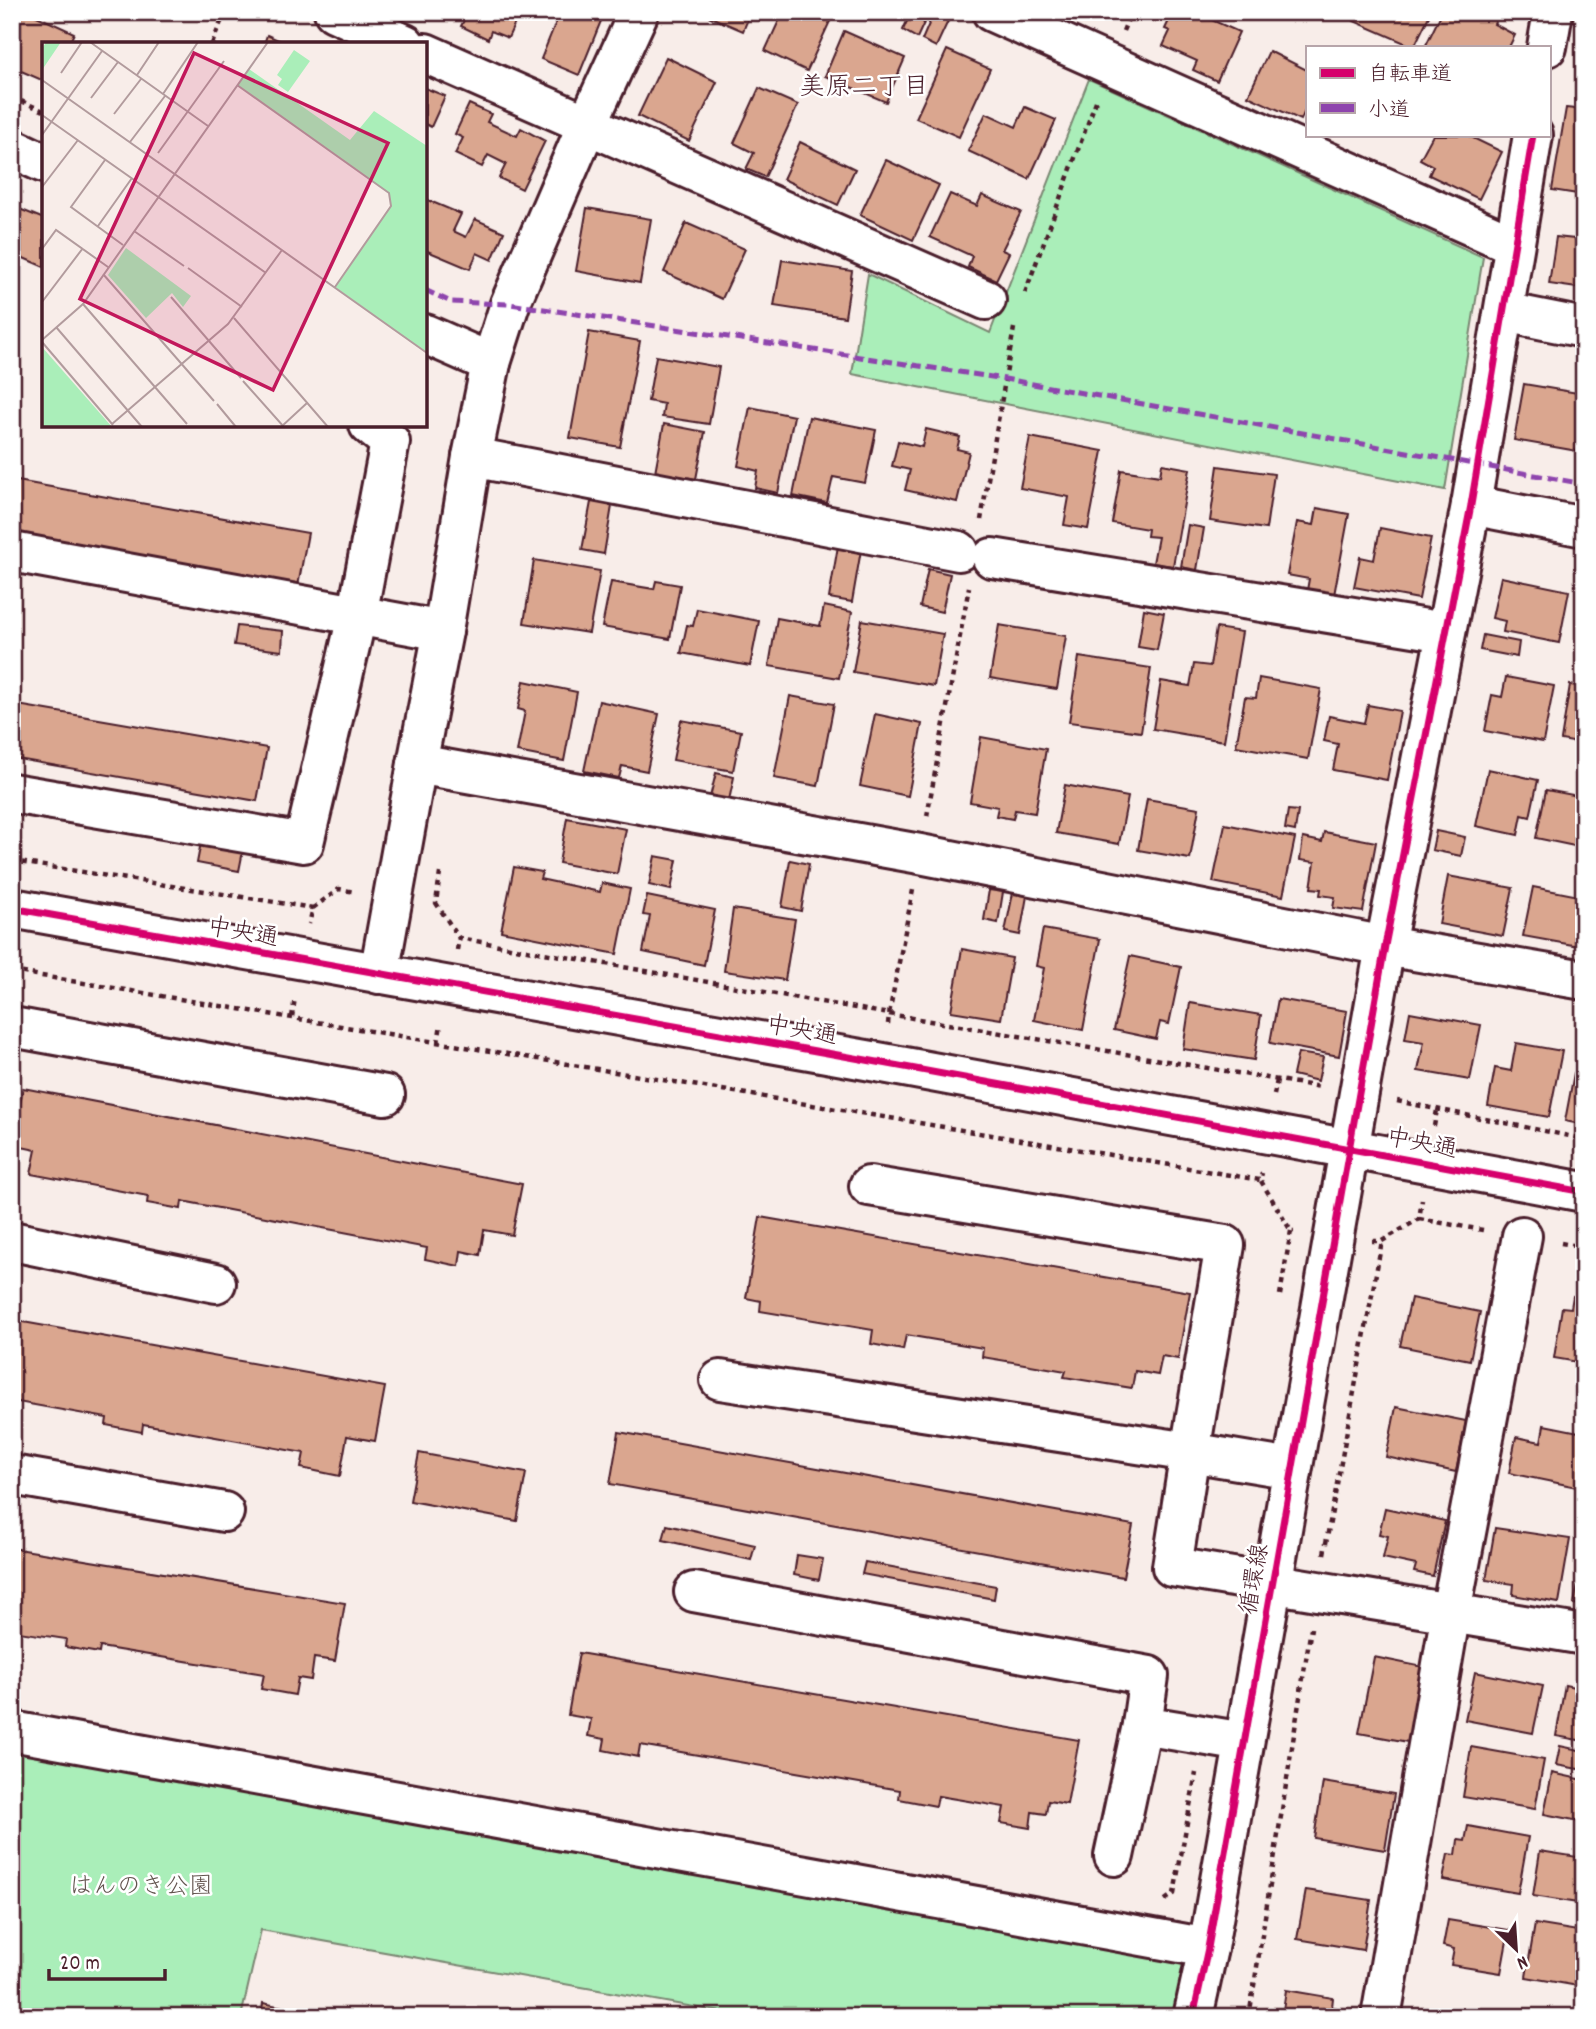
<svg xmlns="http://www.w3.org/2000/svg" width="1596" height="2029" font-family="Dekko,'Klee One',sans-serif">
<style>
.green{fill:#aaeeb9;stroke:#7a8672;stroke-width:2}
.building{fill:#daa68f;stroke:#4a1f2b;stroke-width:2}
.lines{fill:none;stroke-linecap:round;stroke-linejoin:round}
.minor-casing{stroke:#4a1f2b;stroke-width:44}
.path{stroke:#4a1f2b;stroke-width:4.5;stroke-dasharray:5 5;stroke-linecap:butt}
.minor{stroke:#fff;stroke-width:38}
.quiet{stroke:#8e44ad;stroke-width:5;stroke-dasharray:10 5;stroke-linecap:butt}
.cycleway-casing{stroke:#fff;stroke-width:11}
.cycleway{stroke:#d6006c;stroke-width:7}
.labels{text-anchor:middle;stroke-width:5;stroke-linejoin:round;paint-order:stroke}
.street-label{font-size:24px;fill:#4a1f2b;stroke:#fff}
.park-label{font-size:24px;fill:#62534e;stroke:#fff}
.neighbourhood-label{font-size:26px;fill:#4a1f2b;stroke:#fff}
.inset-road{fill:none;stroke:#b29b9d;stroke-width:2}
.view{fill:#c2185b;fill-opacity:0.15;stroke:#c2185b;stroke-width:3.5}
.inset-edge{fill:none;stroke:#4a1f2b;stroke-width:3.5}
</style>
<rect width="100%" height="100%" fill="#f8ede9"/>
<filter id="ink" filterUnits="userSpaceOnUse"><feTurbulence type="fractalNoise" baseFrequency=".0143" numOctaves="2"/><feDisplacementMap in="SourceGraphic" scale="14" xChannelSelector="R" yChannelSelector="G"/><feConvolveMatrix kernelMatrix="1 2 1 2 8 2 1 2 1" color-interpolation-filters="sRGB"/></filter>
<g filter="url(#ink)">
<g class="green">
<polygon points="1089,79 1483,257 1445,490 852,374 868,274 990,333"/>
<polygon points="12,1731 1208,1948 1193,2017 750,2017 261,1930 241,2017 12,2017"/>
</g>
<g class="building">
<polygon points="12,12 28,12 74,33 69,44 44,44 44,81 12,67"/>
<polygon points="468,12 520,12 508,38 491,31 488,39 461,26"/>
<polygon points="560,12 594,12 603,16 579,75 541,59"/>
<polygon points="699,12 751,12 743,31"/>
<polygon points="783,12 822,12 832,17 807,71 765,51"/>
<polygon points="911,12 929,12 917,38 903,30"/>
<polygon points="934,12 949,19 936,47 922,40"/>
<polygon points="1083,12 1101,12 1098,19"/>
<polygon points="1173,12 1194,12 1239,32 1217,81 1193,70 1197,61 1163,46 1170,31 1165,29"/>
<polygon points="1358,12 1431,12 1414,47 1354,21"/>
<polygon points="1442,12 1489,12 1498,16 1494,24 1515,35 1509,47 1425,47"/>
<polygon points="844,31 905,58 886,102 825,76"/>
<polygon points="267,35 287,44 264,44"/>
<polygon points="947,50 990,69 959,137 916,118"/>
<polygon points="1269,51 1307,70 1307,106 1301,120 1248,96"/>
<polygon points="666,57 717,82 689,141 638,116"/>
<polygon points="425,88 445,96 431,127 425,124"/>
<polygon points="759,88 798,105 765,177 746,169 754,153 734,143"/>
<polygon points="469,104 491,114 487,122 517,136 521,128 545,141 522,189 499,178 506,164 488,155 482,167 455,154 463,138 455,134"/>
<polygon points="1025,107 1056,120 1029,179 968,151 986,113 1016,127"/>
<polygon points="1566,108 1584,110 1584,195 1552,190"/>
<polygon points="1433,135 1467,135 1502,152 1479,199 1429,175 1433,166 1420,159"/>
<polygon points="800,142 855,169 838,205 783,179"/>
<polygon points="886,160 939,185 913,240 860,215"/>
<polygon points="950,194 977,206 982,195 1021,212 1002,250 1009,253 996,280 968,267 972,256 930,237"/>
<polygon points="425,199 461,214 453,231 466,237 475,219 504,232 492,260 477,253 470,269 425,250"/>
<polygon points="12,206 44,219 44,267 12,253"/>
<polygon points="587,208 651,219 640,283 576,271"/>
<polygon points="686,223 745,249 722,299 664,272"/>
<polygon points="1556,237 1584,240 1584,289 1549,284"/>
<polygon points="782,260 852,271 845,317 774,306"/>
<polygon points="589,332 640,341 620,447 570,438"/>
<polygon points="656,356 719,367 709,424 662,417 664,404 648,401"/>
<polygon points="1524,384 1584,394 1583,452 1514,440"/>
<polygon points="750,407 794,416 778,493 755,488 758,471 738,466"/>
<polygon points="809,417 876,430 865,483 833,477 827,503 793,496"/>
<polygon points="664,424 705,432 696,479 655,472"/>
<polygon points="926,429 960,437 957,449 969,452 957,502 905,490 910,470 892,466 898,441 922,447"/>
<polygon points="1030,437 1103,451 1088,529 1064,525 1069,497 1020,488"/>
<polygon points="1162,464 1190,469 1173,566 1153,563 1158,537 1147,536 1148,529 1112,523 1121,470 1160,476"/>
<polygon points="1218,466 1274,474 1266,529 1210,521"/>
<polygon points="12,480 308,533 298,586 12,534"/>
<polygon points="591,502 612,506 604,554 582,550"/>
<polygon points="1317,508 1349,514 1334,595 1307,590 1309,579 1287,575 1297,522 1314,525"/>
<polygon points="1188,525 1204,528 1197,570 1181,567"/>
<polygon points="1380,528 1431,538 1419,599 1354,587 1360,557 1374,560"/>
<polygon points="838,546 861,550 852,602 829,598"/>
<polygon points="534,560 600,571 589,633 524,623"/>
<polygon points="928,569 950,574 942,612 920,607"/>
<polygon points="1501,577 1569,591 1559,643 1503,632 1505,621 1492,618"/>
<polygon points="656,581 680,585 670,639 602,627 611,582 654,589"/>
<polygon points="1584,591 1584,622 1578,621"/>
<polygon points="824,606 852,612 839,678 769,666 777,618 820,626"/>
<polygon points="697,609 759,621 750,666 681,653 687,625 693,626"/>
<polygon points="1144,609 1164,613 1157,650 1138,647"/>
<polygon points="862,620 943,634 934,686 853,672"/>
<polygon points="999,625 1066,636 1057,689 990,678"/>
<polygon points="237,626 283,631 282,651 234,645"/>
<polygon points="1216,628 1242,632 1224,741 1153,729 1161,681 1190,686 1194,664 1210,666"/>
<polygon points="1483,635 1519,642 1517,657 1480,650"/>
<polygon points="1079,657 1151,668 1141,732 1069,722"/>
<polygon points="1506,677 1554,686 1543,742 1485,731 1492,695 1502,697"/>
<polygon points="1259,678 1321,689 1308,759 1236,746 1245,697 1256,698"/>
<polygon points="524,681 577,692 564,761 517,752 525,711 518,709"/>
<polygon points="1570,685 1584,687 1584,744 1561,740"/>
<polygon points="790,696 834,704 818,786 774,778"/>
<polygon points="599,701 659,714 647,771 622,766 619,778 584,771"/>
<polygon points="12,704 267,748 257,801 12,758"/>
<polygon points="1368,705 1400,711 1387,780 1333,770 1338,744 1324,741 1329,716 1364,723"/>
<polygon points="875,714 922,724 908,796 860,786"/>
<polygon points="681,720 741,731 733,771 673,760"/>
<polygon points="981,737 1046,749 1035,813 1015,810 1013,819 996,816 998,807 970,802"/>
<polygon points="1488,769 1538,780 1530,817 1522,815 1518,835 1476,826"/>
<polygon points="716,773 734,777 728,805 709,801"/>
<polygon points="1065,785 1128,797 1119,844 1056,833"/>
<polygon points="1546,790 1584,797 1584,848 1536,838"/>
<polygon points="1147,799 1199,808 1190,859 1138,850"/>
<polygon points="1288,810 1298,811 1295,831 1285,829"/>
<polygon points="567,818 626,829 617,874 559,863"/>
<polygon points="1225,824 1295,838 1283,896 1213,882"/>
<polygon points="1436,831 1465,837 1461,856 1432,850"/>
<polygon points="1324,832 1376,842 1363,912 1333,908 1335,897 1320,895 1321,889 1311,888 1315,862 1300,860 1303,838 1322,842"/>
<polygon points="201,842 243,851 239,871 197,863"/>
<polygon points="655,856 677,860 671,890 649,885"/>
<polygon points="790,860 809,864 801,911 782,907"/>
<polygon points="514,867 542,872 540,879 600,892 602,883 630,889 617,954 501,931"/>
<polygon points="1448,876 1513,888 1503,936 1439,924"/>
<polygon points="1533,887 1584,897 1584,947 1523,936"/>
<polygon points="989,890 1003,892 998,923 984,920"/>
<polygon points="1013,893 1027,896 1020,935 1005,932"/>
<polygon points="647,896 715,910 704,965 643,952 650,916 643,915"/>
<polygon points="733,909 795,919 785,980 724,971"/>
<polygon points="1043,929 1100,939 1083,1030 1034,1020 1044,968 1036,966"/>
<polygon points="962,949 1012,958 1001,1019 951,1011"/>
<polygon points="1130,956 1181,967 1169,1024 1160,1022 1156,1039 1114,1030"/>
<polygon points="1278,999 1347,1011 1339,1056 1270,1043"/>
<polygon points="1190,1003 1261,1015 1254,1060 1183,1049"/>
<polygon points="1410,1012 1481,1025 1470,1080 1418,1071 1424,1042 1405,1039"/>
<polygon points="1516,1043 1562,1051 1549,1117 1488,1106 1495,1068 1511,1071"/>
<polygon points="1298,1053 1323,1057 1318,1081 1293,1075"/>
<polygon points="1574,1073 1584,1074 1584,1125 1565,1121"/>
<polygon points="23,1088 522,1184 512,1235 484,1230 480,1255 461,1251 459,1266 425,1259 427,1248 182,1201 181,1209 147,1203 148,1196 31,1174 36,1150 12,1145"/>
<polygon points="760,1217 1190,1292 1178,1359 1162,1356 1158,1375 1135,1371 1132,1388 1064,1377 1066,1371 982,1357 983,1348 906,1335 903,1350 871,1344 873,1330 760,1311 761,1301 746,1298"/>
<polygon points="1573,1296 1584,1298 1584,1363 1554,1358 1562,1307 1571,1308"/>
<polygon points="1411,1298 1480,1312 1470,1360 1400,1346"/>
<polygon points="12,1320 385,1387 375,1441 347,1436 340,1476 301,1468 304,1453 143,1424 142,1432 106,1425 107,1418 12,1401"/>
<polygon points="1396,1407 1466,1421 1456,1472 1386,1457"/>
<polygon points="1544,1425 1584,1433 1584,1454 1577,1487 1509,1473 1516,1437 1541,1442"/>
<polygon points="619,1432 1133,1525 1123,1577 610,1484"/>
<polygon points="419,1453 526,1473 517,1521 410,1501"/>
<polygon points="1385,1508 1445,1521 1433,1576 1414,1572 1416,1565 1383,1558 1388,1536 1379,1534"/>
<polygon points="667,1525 755,1545 751,1560 663,1540"/>
<polygon points="1495,1528 1570,1539 1559,1603 1513,1595 1514,1584 1486,1580"/>
<polygon points="12,1548 345,1603 335,1661 314,1658 311,1680 298,1678 295,1695 261,1689 264,1674 100,1647 99,1653 65,1647 66,1639 12,1631"/>
<polygon points="1584,1552 1584,1606 1574,1604"/>
<polygon points="797,1555 823,1559 819,1580 794,1575"/>
<polygon points="865,1562 996,1586 994,1599 862,1574"/>
<polygon points="579,1653 1079,1740 1067,1804 1048,1801 1046,1814 1032,1812 1030,1828 1001,1823 1004,1807 938,1796 936,1806 899,1799 900,1790 640,1745 638,1757 603,1750 605,1739 588,1736 591,1719 568,1715"/>
<polygon points="1374,1657 1423,1667 1408,1742 1359,1733"/>
<polygon points="1475,1672 1543,1686 1533,1733 1465,1720"/>
<polygon points="1565,1685 1584,1689 1584,1741 1556,1736"/>
<polygon points="1560,1746 1584,1751 1584,1770 1556,1765"/>
<polygon points="1471,1747 1544,1760 1535,1809 1463,1797"/>
<polygon points="1552,1773 1584,1780 1584,1822 1544,1814"/>
<polygon points="1323,1782 1394,1794 1385,1850 1314,1838"/>
<polygon points="1468,1826 1528,1837 1518,1893 1443,1880 1448,1854 1456,1855 1458,1840 1465,1841"/>
<polygon points="1540,1851 1584,1858 1584,1904 1533,1896"/>
<polygon points="1306,1890 1371,1900 1363,1950 1297,1939"/>
<polygon points="1448,1920 1509,1930 1501,1973 1451,1965 1454,1949 1443,1946"/>
<polygon points="1535,1924 1584,1932 1584,1987 1526,1977"/>
<polygon points="1286,1990 1333,1998 1332,2007 1359,2012 1358,2017 1282,2017"/>
<polygon points="263,2003 312,2013 311,2017 261,2017"/>
</g>
<g class="lines">
<defs>
<g id="minor">
<polyline points="334,12 405,44"/>
<polyline points="992,12 1514,245"/>
<polyline points="1547,47 1553,12"/>
<polyline points="425,53 986,300"/>
<polyline points="12,148 44,163"/>
<polyline points="1504,312 1584,328"/>
<polyline points="425,334 491,363"/>
<polyline points="472,457 959,551"/>
<polyline points="1471,505 1584,527"/>
<polyline points="12,552 443,631"/>
<polyline points="992,558 1445,632"/>
<polyline points="417,764 920,854 1385,946 1584,980"/>
<polyline points="12,793 304,843 357,616 390,442 369,425"/>
<polyline points="12,908 883,1063 1584,1192"/>
<polyline points="379,974 417,764 443,631 472,457 491,363 510,304 587,125 639,12"/>
<polyline points="12,1027 385,1095"/>
<polyline points="869,1186 1225,1245 1190,1452 1292,1469"/>
<polyline points="12,1241 216,1283"/>
<polyline points="720,1380 1190,1452 1172,1567 1584,1635"/>
<polyline points="12,1475 224,1512"/>
<polyline points="694,1592 1149,1676 1142,1725 1244,1742"/>
<polyline points="12,1731 1208,1948"/>
<polyline points="1114,1856 1142,1725"/>
<polyline points="1193,2017 1208,1948 1385,946 1471,505 1533,135"/>
<polyline points="1381,2017 1451,1612 1522,1236"/>
</g>
</defs>
<use href="#minor" class="minor-casing"/>
<g class="path">
<polyline points="1123,31 1131,12"/>
<polyline points="212,44 225,12"/>
<polyline points="12,97 44,111"/>
<polyline points="1025,293 1096,101"/>
<polyline points="981,520 1014,328"/>
<polyline points="927,816 969,587"/>
<polyline points="12,861 313,908 309,924"/>
<polyline points="440,873 436,903 459,938"/>
<polyline points="313,908 339,889 355,892"/>
<polyline points="457,950 459,938 889,1014 913,890"/>
<polyline points="12,971 1260,1180 1262,1173"/>
<polyline points="292,1017 295,998"/>
<polyline points="888,1024 889,1014 1320,1087"/>
<polyline points="438,1043 441,1024"/>
<polyline points="1274,1095 1277,1080"/>
<polyline points="1397,1101 1584,1139"/>
<polyline points="1434,1126 1437,1110"/>
<polyline points="1261,1181 1291,1231 1294,1231"/>
<polyline points="1419,1219 1483,1230"/>
<polyline points="1372,1241 1382,1241 1419,1219 1422,1200"/>
<polyline points="1561,1243 1584,1247"/>
<polyline points="1280,1295 1291,1231"/>
<polyline points="1324,1554 1382,1241"/>
<polyline points="1165,1900 1174,1894 1196,1773"/>
<polyline points="1249,2017 1311,1628"/>
</g>
<use href="#minor" class="minor"/>
<polyline class="quiet" points="425,290 451,302 510,304 1005,379 1584,484"/>
<defs>
<g id="cycleway">
<polyline points="12,908 883,1063 1584,1192"/>
<polyline points="1193,2017 1208,1948 1385,946 1471,505 1533,135"/>
</g>
</defs>
<use href="#cycleway" class="cycleway-casing"/>
<use href="#cycleway" class="cycleway"/>
</g>
</g>
<g class="labels">
<g class="street-label">
<text transform="translate(243 931) rotate(10)" y="8">中央通</text>
<text transform="translate(802 1029) rotate(10)" y="8">中央通</text>
<text transform="translate(1422 1142) rotate(11)" y="8">中央通</text>
<text transform="translate(1253 1579) rotate(-80)" y="8">循環線</text>
</g>
<g class="park-label">
<text x="141" y="1893">はんのき公園</text>
</g>
<g class="neighbourhood-label">
<text x="864" y="94">美原二丁目</text>
</g>
</g>
<g transform="translate(42 42)">
<rect width="385" height="385" fill="#f8ede9"/>
<path d="M4 0H19L0 28V7ZM252 8 268 19 246 50 236 43 240 37 235 33ZM207 27 308 98 332 69 385 104V311L293 245 349 164 347 151 195 43ZM84 206 149 254 141 265 130 251 104 276 66 233ZM0 305 70 385H0Z" fill="#aaeeb9"/>
<path class="inset-road" d="M48 0 166 84M19 31 40 0M95 33 117 0M0 38 385 311M195 43 347 151 349 164 293 245M121 52 156 0M49 56 76 20M72 72 99 37M0 73 224 231M0 93 60 9M88 100 123 54M116 111 182 19M63 118 29 165 81 203M0 145 36 98M56 184 90 136M92 189 142 224M0 207 14 188 66 225M146 226 200 265M61 232 172 359M129 255 199 336M0 260 41 206M41 262 145 382M192 276 286 385M14 285 100 385M0 298 41 262 226 0M0 300 71 383M201 339 242 385M175 362 194 385M70 382 186 282 240 208M239 385 265 361"/>
<path class="view" d="M152 11 346 101 231 348 38 257Z"/>
<rect width="385" height="385" class="inset-edge"/>
</g>
<rect width="1596" height="2029" fill="none" stroke="#fff" stroke-width="42"/>
<rect x="21" y="21" width="1554" height="1987" fill="none" stroke="#4a1f2b" stroke-width="2.5" filter="url(#ink)"/>
<rect x="1306" y="46" width="245" height="91" fill="#ffffff" stroke="#b7a5aa" stroke-width="2"/>
<rect x="1320" y="68" width="35" height="10" fill="#d6006c" stroke="#b7a5aa" stroke-width="2"/>
<text x="1368" y="80" font-size="21" fill="#4a1f2b">自転車道</text>
<rect x="1320" y="103" width="35" height="10" fill="#8e44ad" stroke="#b7a5aa" stroke-width="2"/>
<text x="1368" y="116" font-size="21" fill="#4a1f2b">小道</text>
<g transform="translate(1516 1949) rotate(155)" stroke="#ffffff" stroke-width="5" paint-order="stroke">
<path d="M0-5L12 26L0 18L-12 26Z" fill="#4a1f2b"/>
<text y="-10" font-size="19" font-weight="bold" text-anchor="middle" fill="#4a1f2b">N</text>
</g>
<path d="M49 1969v10h116v-10" fill="none" stroke="#4a1f2b" stroke-width="3.5"/>
<text x="60" y="1969" font-size="21" fill="#4a1f2b" stroke="#ffffff" stroke-width="5" paint-order="stroke">20 m</text>
</svg>
